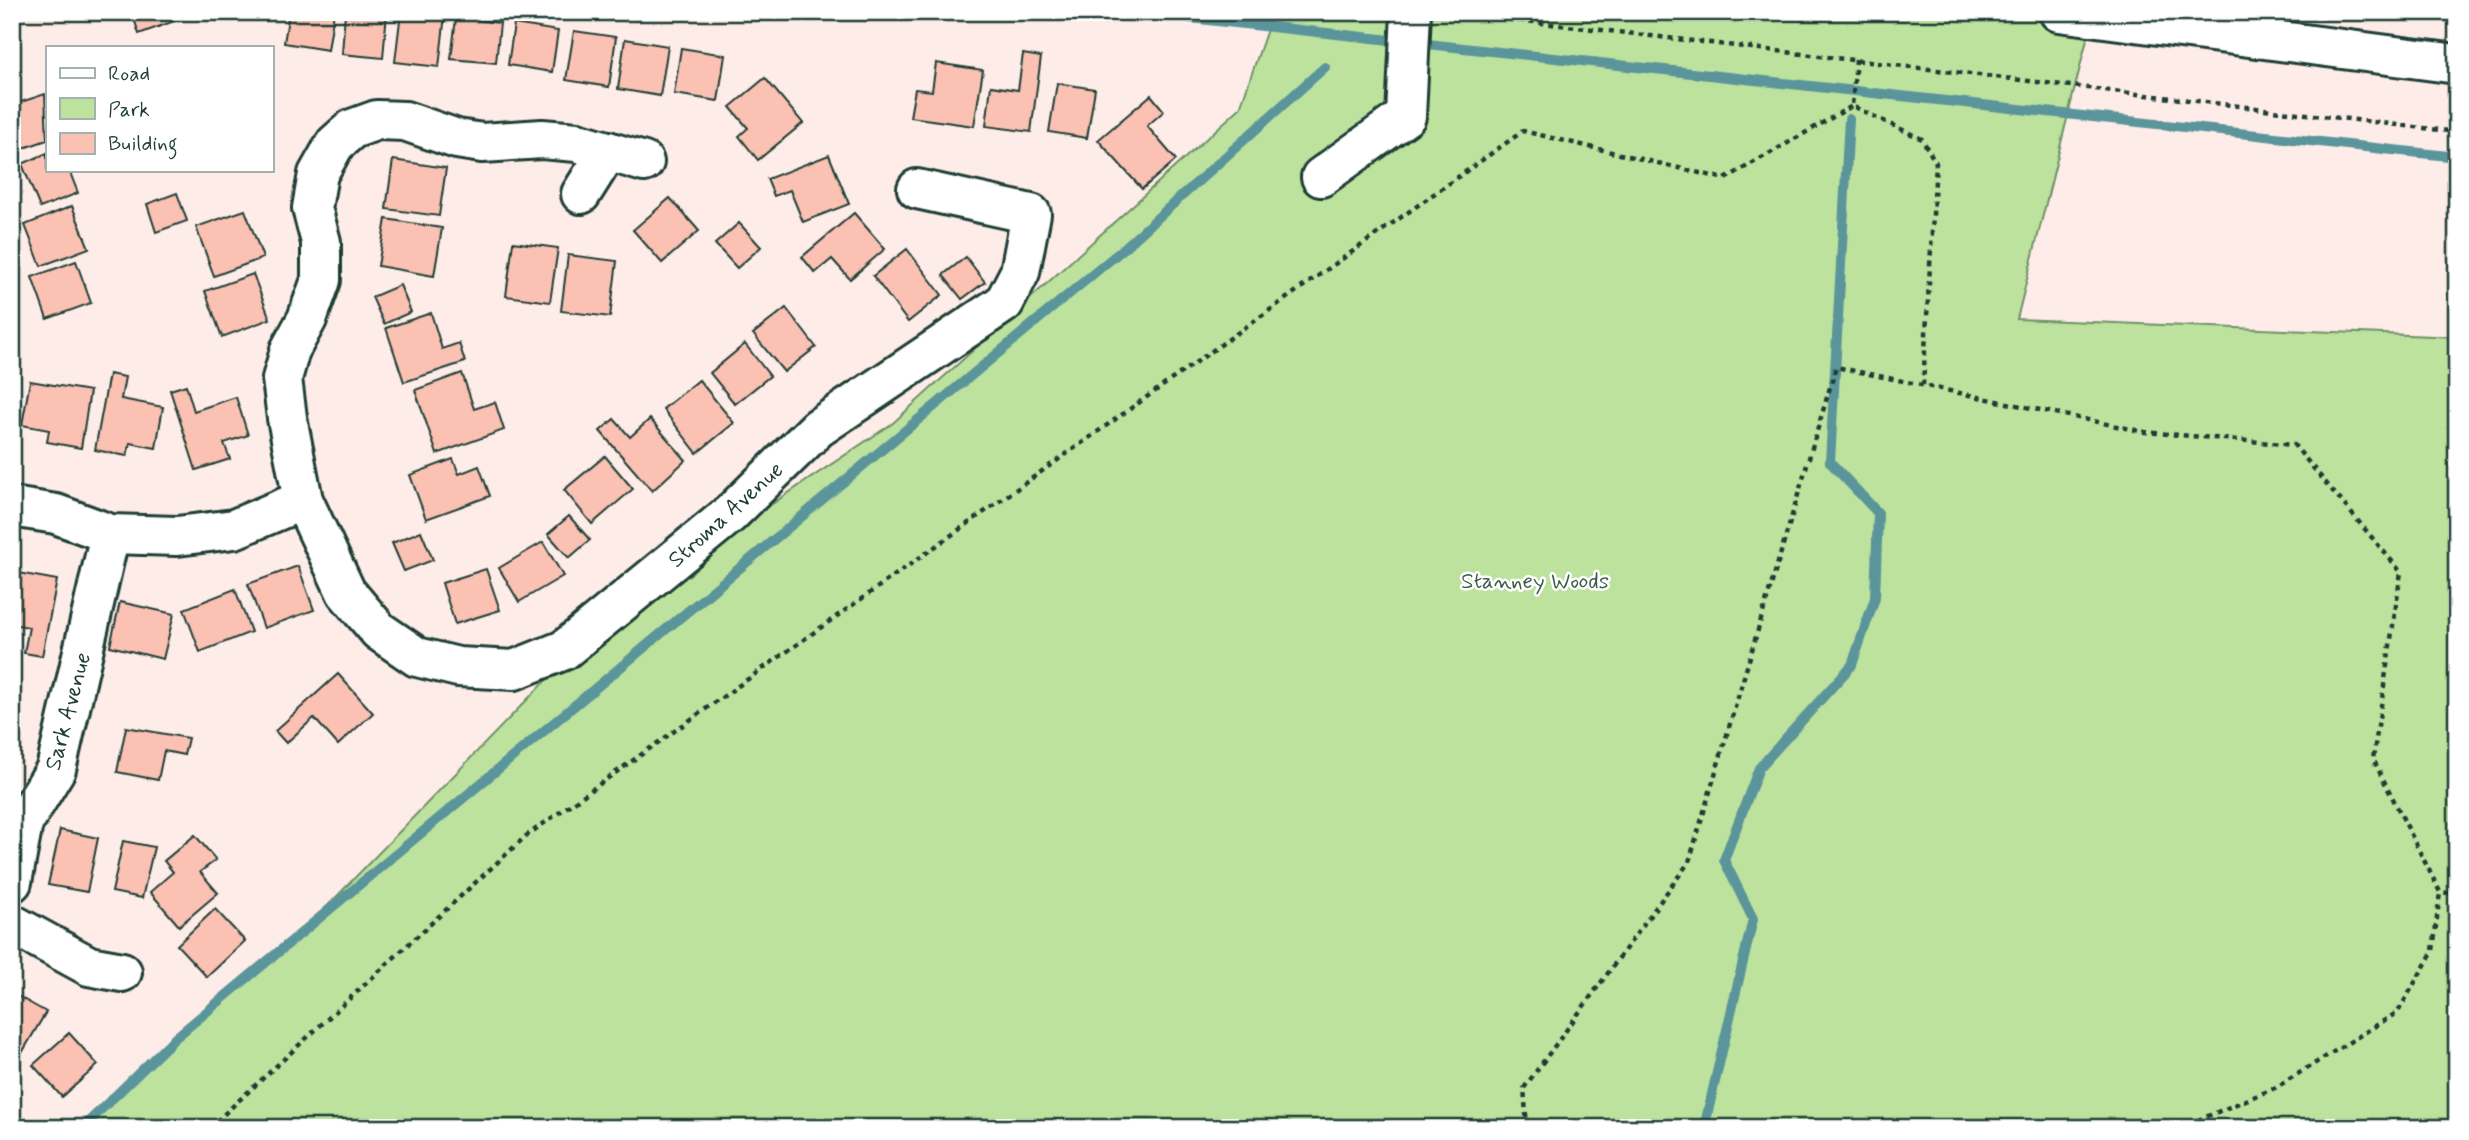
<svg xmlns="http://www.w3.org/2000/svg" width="2469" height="1140" font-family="Mynerve,sans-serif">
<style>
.green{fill:#bde29d;stroke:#6e9068;stroke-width:2}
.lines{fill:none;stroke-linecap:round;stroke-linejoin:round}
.stream{stroke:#5a959b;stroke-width:10}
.building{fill:#fbc1b3;stroke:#1f3d34;stroke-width:2}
.minor-casing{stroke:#1f3d34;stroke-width:44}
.major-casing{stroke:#1f3d34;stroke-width:44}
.path{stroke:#1f3d34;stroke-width:4.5;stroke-dasharray:5 5;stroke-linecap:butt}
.minor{stroke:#fff;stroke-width:38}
.major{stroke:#fff;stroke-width:38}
.labels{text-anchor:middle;stroke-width:5;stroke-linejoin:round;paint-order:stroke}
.street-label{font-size:23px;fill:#1f3d34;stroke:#fff}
.park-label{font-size:23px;fill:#3f5e49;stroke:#fff}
</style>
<rect width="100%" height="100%" fill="#feece8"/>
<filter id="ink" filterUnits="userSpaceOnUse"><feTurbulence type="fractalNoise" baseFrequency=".0143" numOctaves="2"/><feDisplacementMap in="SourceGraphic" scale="14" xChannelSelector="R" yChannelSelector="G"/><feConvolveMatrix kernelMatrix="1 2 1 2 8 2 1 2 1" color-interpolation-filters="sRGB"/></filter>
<g filter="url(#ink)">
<polygon class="green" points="1273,12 2059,12 2093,15 2017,319 2457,337 2457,1128 82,1128 175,1038 314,920 550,676 745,522 893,423 1240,108"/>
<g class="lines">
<g class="stream">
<polyline points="1142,12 1194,18"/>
<polyline points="1190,18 2457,157"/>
<polyline points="82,1128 175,1038 1122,250 1325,67"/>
<polyline points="1704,1128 1753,919 1724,860 1759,768 1852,665 1875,598 1878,513 1830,462 1849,119"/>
</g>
</g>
<g class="building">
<polygon points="132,12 199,12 139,34"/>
<polygon points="289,12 334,12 328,50 284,43"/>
<polygon points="345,12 387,12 383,58 342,54"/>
<polygon points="401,12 445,15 439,67 395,62"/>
<polygon points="456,18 500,23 496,63 451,59"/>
<polygon points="514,24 558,31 552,72 508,65"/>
<polygon points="574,31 616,37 609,87 566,80"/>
<polygon points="625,39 668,46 660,96 618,89"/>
<polygon points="681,48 725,55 718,101 674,94"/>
<polygon points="1023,54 1041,57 1031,132 986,126 991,86 1018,90"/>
<polygon points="936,63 983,70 974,126 910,117 915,89 932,91"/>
<polygon points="765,78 803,123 758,160 739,136 748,128 730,107"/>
<polygon points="1057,83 1095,89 1087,138 1049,132"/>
<polygon points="45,94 47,140 18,150 12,133 12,105"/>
<polygon points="1151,95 1164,111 1147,126 1176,160 1142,189 1098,140"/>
<polygon points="47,153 47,170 69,170 78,193 40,208 22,164"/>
<polygon points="829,155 849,204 803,222 790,190 774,196 767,179"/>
<polygon points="393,160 446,168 439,216 386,209"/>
<polygon points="177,193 187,221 156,232 147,204"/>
<polygon points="670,198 699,231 662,263 633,230"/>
<polygon points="72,206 89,248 41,266 25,225"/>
<polygon points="245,210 263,258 214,276 196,227"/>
<polygon points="854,213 885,249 850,279 832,259 815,273 802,257"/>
<polygon points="386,219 442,228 434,276 378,266"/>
<polygon points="739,223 761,247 737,268 715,244"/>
<polygon points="513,242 558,248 550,302 506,296"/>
<polygon points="907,249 942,295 908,322 873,276"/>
<polygon points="568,255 617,261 610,317 561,311"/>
<polygon points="966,257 985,282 962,299 943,275"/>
<polygon points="76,261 91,303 47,319 32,277"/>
<polygon points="253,274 270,319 222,337 205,291"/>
<polygon points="400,285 411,312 384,324 372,297"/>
<polygon points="786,308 816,347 784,372 753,334"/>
<polygon points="431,313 442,349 459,343 465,362 404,382 386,328"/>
<polygon points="745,344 770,376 735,404 710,373"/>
<polygon points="462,373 474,409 495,402 504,430 437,454 415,390"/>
<polygon points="109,374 125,377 121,399 163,407 156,448 130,443 127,456 95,450"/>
<polygon points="699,380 734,423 697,453 663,409"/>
<polygon points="30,381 90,391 81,448 47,442 49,430 22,425"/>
<polygon points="186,385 194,411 236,397 248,435 224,443 230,459 196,470 170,390"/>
<polygon points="614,419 630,437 650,419 686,460 652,491 600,431"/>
<polygon points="605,456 633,489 592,524 564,490"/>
<polygon points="453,459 459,474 479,466 490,496 426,519 410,475"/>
<polygon points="569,516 590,540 569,558 548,534"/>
<polygon points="421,531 433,560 404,571 392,543"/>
<polygon points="543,542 563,576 519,602 499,568"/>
<polygon points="298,566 314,610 264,628 248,584"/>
<polygon points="486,569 500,610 455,624 442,583"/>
<polygon points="13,572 57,580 42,656 24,653 29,627 12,624"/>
<polygon points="235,589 251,632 200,652 184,609"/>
<polygon points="120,602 174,614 163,659 110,646"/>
<polygon points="338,674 373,713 338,745 314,718 286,743 275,731"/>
<polygon points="126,727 188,738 184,755 164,751 158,780 117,772"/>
<polygon points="60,830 98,838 87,892 48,885"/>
<polygon points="195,835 216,860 200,872 218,893 179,926 150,892 173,872 164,861"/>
<polygon points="123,841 154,847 142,898 112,892"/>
<polygon points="215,909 245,941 207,977 177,945"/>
<polygon points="12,993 46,1012 23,1051 12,1044"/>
<polygon points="69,1033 98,1065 62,1097 33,1065"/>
</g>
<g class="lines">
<defs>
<g id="minor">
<polyline points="644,162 577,142 542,139 482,143 457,139 405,121 377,120 352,129 335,144 318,174 312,208 321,242 321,280 307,319 290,350 282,379 287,418 303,500 346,592 379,631 417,657 458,667 514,670 564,650 730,514 818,428 1004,303 1020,272 1031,214 917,189"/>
<polyline points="1321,177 1406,116 1411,12"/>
<polyline points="581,194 608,151"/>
<polyline points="12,507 56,514 110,534 177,536 234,529 303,500"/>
<polyline points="12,882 23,823 56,769 110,534"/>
<polyline points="12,924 89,966 122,972"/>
</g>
<polyline id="major" points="2059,12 2457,64"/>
</defs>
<use href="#minor" class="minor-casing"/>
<use href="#major" class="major-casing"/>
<g class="path">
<polyline points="1450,12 2457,132"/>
<polyline points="1856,59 1852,106 1922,139 1936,163 1923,385"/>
<polyline points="209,1128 526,836 1523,131 1725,179 1852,106"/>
<polyline points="1527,1128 1524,1088 1689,862 1836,367 2145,432 2294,445 2401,572 2373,759 2440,892 2457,894"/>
<polyline points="2179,1128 2275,1088 2398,1012 2433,951 2440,892"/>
</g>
<use href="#minor" class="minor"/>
<use href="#major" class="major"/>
</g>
</g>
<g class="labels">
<g class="street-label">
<text transform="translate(725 514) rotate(-42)" y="8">Stroma Avenue</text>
<text transform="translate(67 711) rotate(-75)" y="8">Sark Avenue</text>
</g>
<g class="park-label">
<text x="1535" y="588">Stanney Woods</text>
</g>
</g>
<rect width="2469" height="1140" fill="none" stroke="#fff" stroke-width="42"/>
<rect x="21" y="21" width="2427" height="1098" fill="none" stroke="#1f3d34" stroke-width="2.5" filter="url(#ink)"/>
<rect x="46" y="46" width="228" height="126" fill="#ffffff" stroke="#a5b1ae" stroke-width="2"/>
<rect x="60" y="68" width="35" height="10" fill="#ffffff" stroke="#a5b1ae" stroke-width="2"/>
<text x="108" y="80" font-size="21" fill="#1f3d34">Road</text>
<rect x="60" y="98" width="35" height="21" fill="#bde29d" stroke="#a5b1ae" stroke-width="2"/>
<text x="108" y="116" font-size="21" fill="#1f3d34">Park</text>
<rect x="60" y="133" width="35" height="21" fill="#fbc1b3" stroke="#a5b1ae" stroke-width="2"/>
<text x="108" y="150" font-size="21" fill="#1f3d34">Building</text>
</svg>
